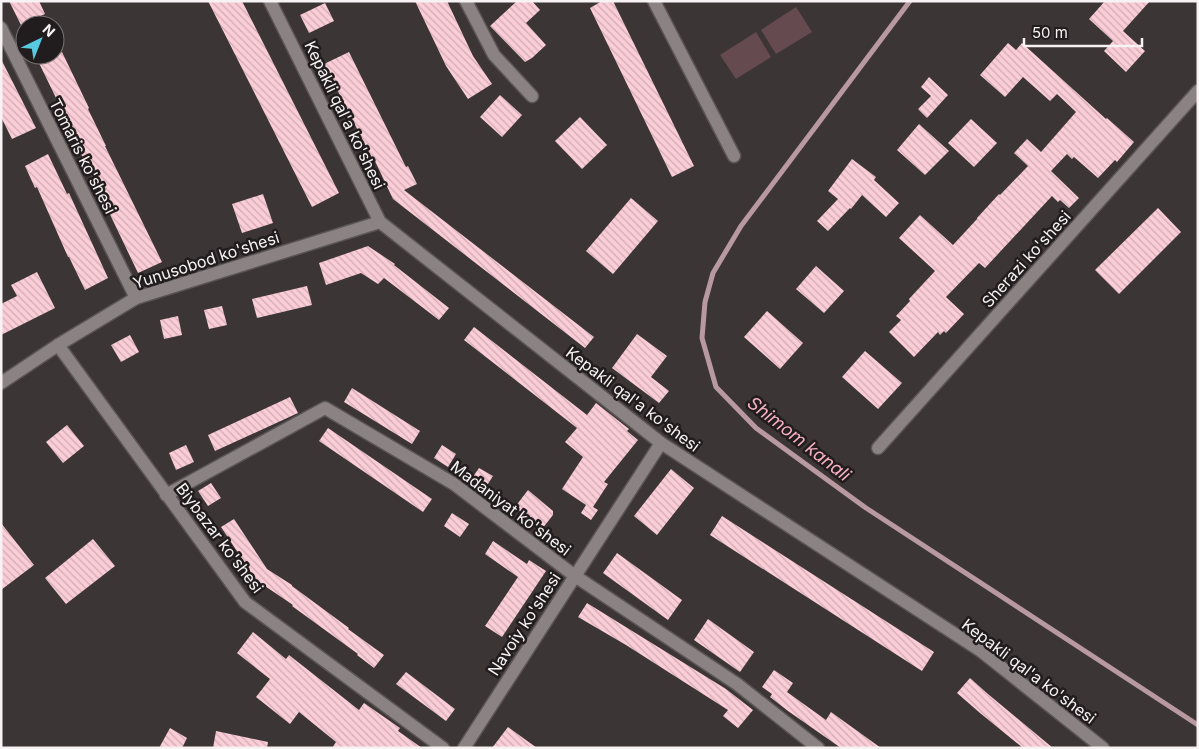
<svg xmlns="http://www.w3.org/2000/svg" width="1199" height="749" font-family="Inter,sans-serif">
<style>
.park{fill:#654a50}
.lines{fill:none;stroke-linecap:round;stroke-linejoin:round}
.stream{stroke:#b899a0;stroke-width:5}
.building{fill:url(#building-back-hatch)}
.minor-casing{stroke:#5a5455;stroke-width:15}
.minor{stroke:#8a8283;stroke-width:12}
.labels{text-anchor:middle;stroke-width:5;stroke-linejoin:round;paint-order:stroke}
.street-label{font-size:16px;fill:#f7f2f3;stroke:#211d1e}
.water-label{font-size:18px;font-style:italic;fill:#f6b0c0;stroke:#211d1e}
</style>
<defs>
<pattern id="building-back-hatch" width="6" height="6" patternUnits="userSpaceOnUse" patternTransform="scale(1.25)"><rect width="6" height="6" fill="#fbcdd7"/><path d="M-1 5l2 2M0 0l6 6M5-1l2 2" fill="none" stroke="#cfacb4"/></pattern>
</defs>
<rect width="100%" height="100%" fill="#3c3536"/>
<g class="park">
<polygon points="796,7 812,32 776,54 761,30"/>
<polygon points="756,32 771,57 736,79 720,55"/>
</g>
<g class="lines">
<polyline class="stream" points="910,1 741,226 713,273 705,302 702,338 716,387 756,428 866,508 1198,725"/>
</g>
<g class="building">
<polygon points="9,1 39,1 45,14 21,25"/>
<polygon points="208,1 242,1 339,193 312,207"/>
<polygon points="415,1 447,1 473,56 492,84 468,99 446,66"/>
<polygon points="517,1 532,1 540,10 526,23 546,45 532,58 525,62 490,26"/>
<polygon points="602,1 613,1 694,166 672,177 590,8"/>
<polygon points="1105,1 1150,1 1123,31 1145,51 1126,72 1104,51 1113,41 1089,19"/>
<polygon points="325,3 334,21 309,33 300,15"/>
<polygon points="1008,43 1016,50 1022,43 1106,119 1107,118 1134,142 1117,162 1115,160 1098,178 1074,157 1072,159 1067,154 1051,171 1079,198 1069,208 1060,200 1058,202 1052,196 985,268 979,263 946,297 964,314 946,333 944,331 940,335 938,332 914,357 889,332 901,320 896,316 910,301 909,299 935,271 899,238 920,215 953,245 977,219 977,218 999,194 1000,195 1028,166 1014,153 1027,139 1041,152 1076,112 1057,94 1050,101 1023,77 1005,97 980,75"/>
<polygon points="62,52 89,108 88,109 106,146 105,146 162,262 138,273 72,135 74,135 39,63"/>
<polygon points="349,52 406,167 408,166 417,184 404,190 594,337 585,348 393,199 374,159 373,160 324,64"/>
<polygon points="1,59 36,128 12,139 1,117"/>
<polygon points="929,77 948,95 927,118 918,109 931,96 921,87"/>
<polygon points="500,95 522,115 502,137 480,117"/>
<polygon points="580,117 607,145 582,169 555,141"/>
<polygon points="971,119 997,143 974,167 948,143"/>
<polygon points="919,124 949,151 925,175 897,150"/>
<polygon points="48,154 67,194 69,193 108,278 85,290 69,257 68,257 37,187 35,188 25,166"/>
<polygon points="852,159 876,177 874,180 899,203 886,217 862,195 851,209 850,208 828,231 817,221 838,199 828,191"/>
<polygon points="263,194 273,223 242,233 232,204"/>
<polygon points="631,198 658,221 613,274 586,251"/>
<polygon points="1158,208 1181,232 1119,294 1095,270"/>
<polygon points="368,246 395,264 394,265 449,308 439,320 384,278 378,284 361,273 326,285 319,263"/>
<polygon points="816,266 844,291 824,313 796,289"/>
<polygon points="37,272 55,308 1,335 1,304 17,296 11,285"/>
<polygon points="307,286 312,305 257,318 252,299"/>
<polygon points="222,306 227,325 209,329 204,310"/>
<polygon points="767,311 803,343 780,369 744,337"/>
<polygon points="178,316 182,335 164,339 160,320"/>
<polygon points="474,327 587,415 596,403 629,429 627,431 638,440 604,482 608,484 593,507 598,510 591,520 581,513 586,505 562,489 583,457 565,442 577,428 464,340"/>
<polygon points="637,334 667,356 651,377 669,391 659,403 612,368"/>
<polygon points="130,335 139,352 121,362 111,345"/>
<polygon points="865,351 902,383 878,409 842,377"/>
<polygon points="352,388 420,431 412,444 344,402"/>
<polygon points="290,397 298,413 215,451 208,435"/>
<polygon points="67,425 84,446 63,463 46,442"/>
<polygon points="328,428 432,499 423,512 319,441"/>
<polygon points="186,445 194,462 176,470 169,453"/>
<polygon points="442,445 456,454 448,467 434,458"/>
<polygon points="479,468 493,476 484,490 470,481"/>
<polygon points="671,469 694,488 657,535 634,516"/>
<polygon points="211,483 221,498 208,506 198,491"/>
<polygon points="528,490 553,511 553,515 542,529 515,507"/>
<polygon points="452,513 469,524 460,537 444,526"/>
<polygon points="722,516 934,652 922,671 710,535"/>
<polygon points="234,519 267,569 292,585 292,586 349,628 348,629 384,655 374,668 357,655 358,654 292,606 293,605 256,580 221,527"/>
<polygon points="1,523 34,565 1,590"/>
<polygon points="93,539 115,566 66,604 45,578"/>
<polygon points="493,541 527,564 529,560 546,571 502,637 485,626 518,577 485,554"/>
<polygon points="617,553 682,600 668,620 603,573"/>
<polygon points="587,603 726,689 753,710 738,728 723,716 728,710 626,645 578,617"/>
<polygon points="708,619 754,652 740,672 694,640"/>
<polygon points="253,632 286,659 289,655 359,710 364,703 400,728 398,731 422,748 332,748 336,742 299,712 290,724 256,697 270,679 237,653"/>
<polygon points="774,670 793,683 787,692 826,720 831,712 881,748 841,748 788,711 770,697 772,694 762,687"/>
<polygon points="406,672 455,709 446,721 396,684"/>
<polygon points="970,678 988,694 1053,748 1023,748 980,713 957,693"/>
<polygon points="508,727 537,748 492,748"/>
<polygon points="170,728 187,738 182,748 159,748"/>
<polygon points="216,731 268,742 267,748 213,748"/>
</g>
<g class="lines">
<defs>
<g id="minor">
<polyline points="270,1 380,222 661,443 981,651 1103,748"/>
<polyline points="466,1 494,55 532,96"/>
<polyline points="654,1 734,156"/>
<polyline points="1,28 136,298"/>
<polyline points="58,345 245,602 443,748"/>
<polyline points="1,383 58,345 136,298 380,222"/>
<polyline points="878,448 1198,91"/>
<polyline points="166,495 325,408 454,484 575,576 737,684 818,748"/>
<polyline points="464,748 661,443"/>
</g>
</defs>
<use href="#minor" class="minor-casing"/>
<use href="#minor" class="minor"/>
</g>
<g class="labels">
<g class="street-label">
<text transform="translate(345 115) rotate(64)" y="6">Kepakli qal'a ko'shesi</text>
<text transform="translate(83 156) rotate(63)" y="6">Tomaris ko'shesi</text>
<text transform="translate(1026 259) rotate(-48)" y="6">Sherazi ko'shesi</text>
<text transform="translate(206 260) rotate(-18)" y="6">Yunusobod ko'shesi</text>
<text transform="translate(633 399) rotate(37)" y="6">Kepakli qal'a ko'shesi</text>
<text transform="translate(511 508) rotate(37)" y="6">Madaniyat ko'shesi</text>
<text transform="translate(220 538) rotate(53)" y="6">Biybazar ko'shesi</text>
<text transform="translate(524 624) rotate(-57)" y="6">Navoiy ko'shesi</text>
<text transform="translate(1029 671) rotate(37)" y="6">Kepakli qal'a ko'shesi</text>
</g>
<g class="water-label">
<text transform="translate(799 439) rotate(38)" y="6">Shimom kanali</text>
</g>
</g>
<rect width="1199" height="749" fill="none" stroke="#f7f2f3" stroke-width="5"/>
<g transform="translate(40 40) rotate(43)"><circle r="24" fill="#211d1e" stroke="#777273"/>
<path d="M0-4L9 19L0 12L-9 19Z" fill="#57c9e1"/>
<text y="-8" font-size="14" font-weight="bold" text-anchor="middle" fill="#f7f2f3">N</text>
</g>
<path d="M1024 38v8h118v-8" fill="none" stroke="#f7f2f3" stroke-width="2.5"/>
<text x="1032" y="38" font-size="15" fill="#f7f2f3" stroke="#211d1e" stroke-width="4" paint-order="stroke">50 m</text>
</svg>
